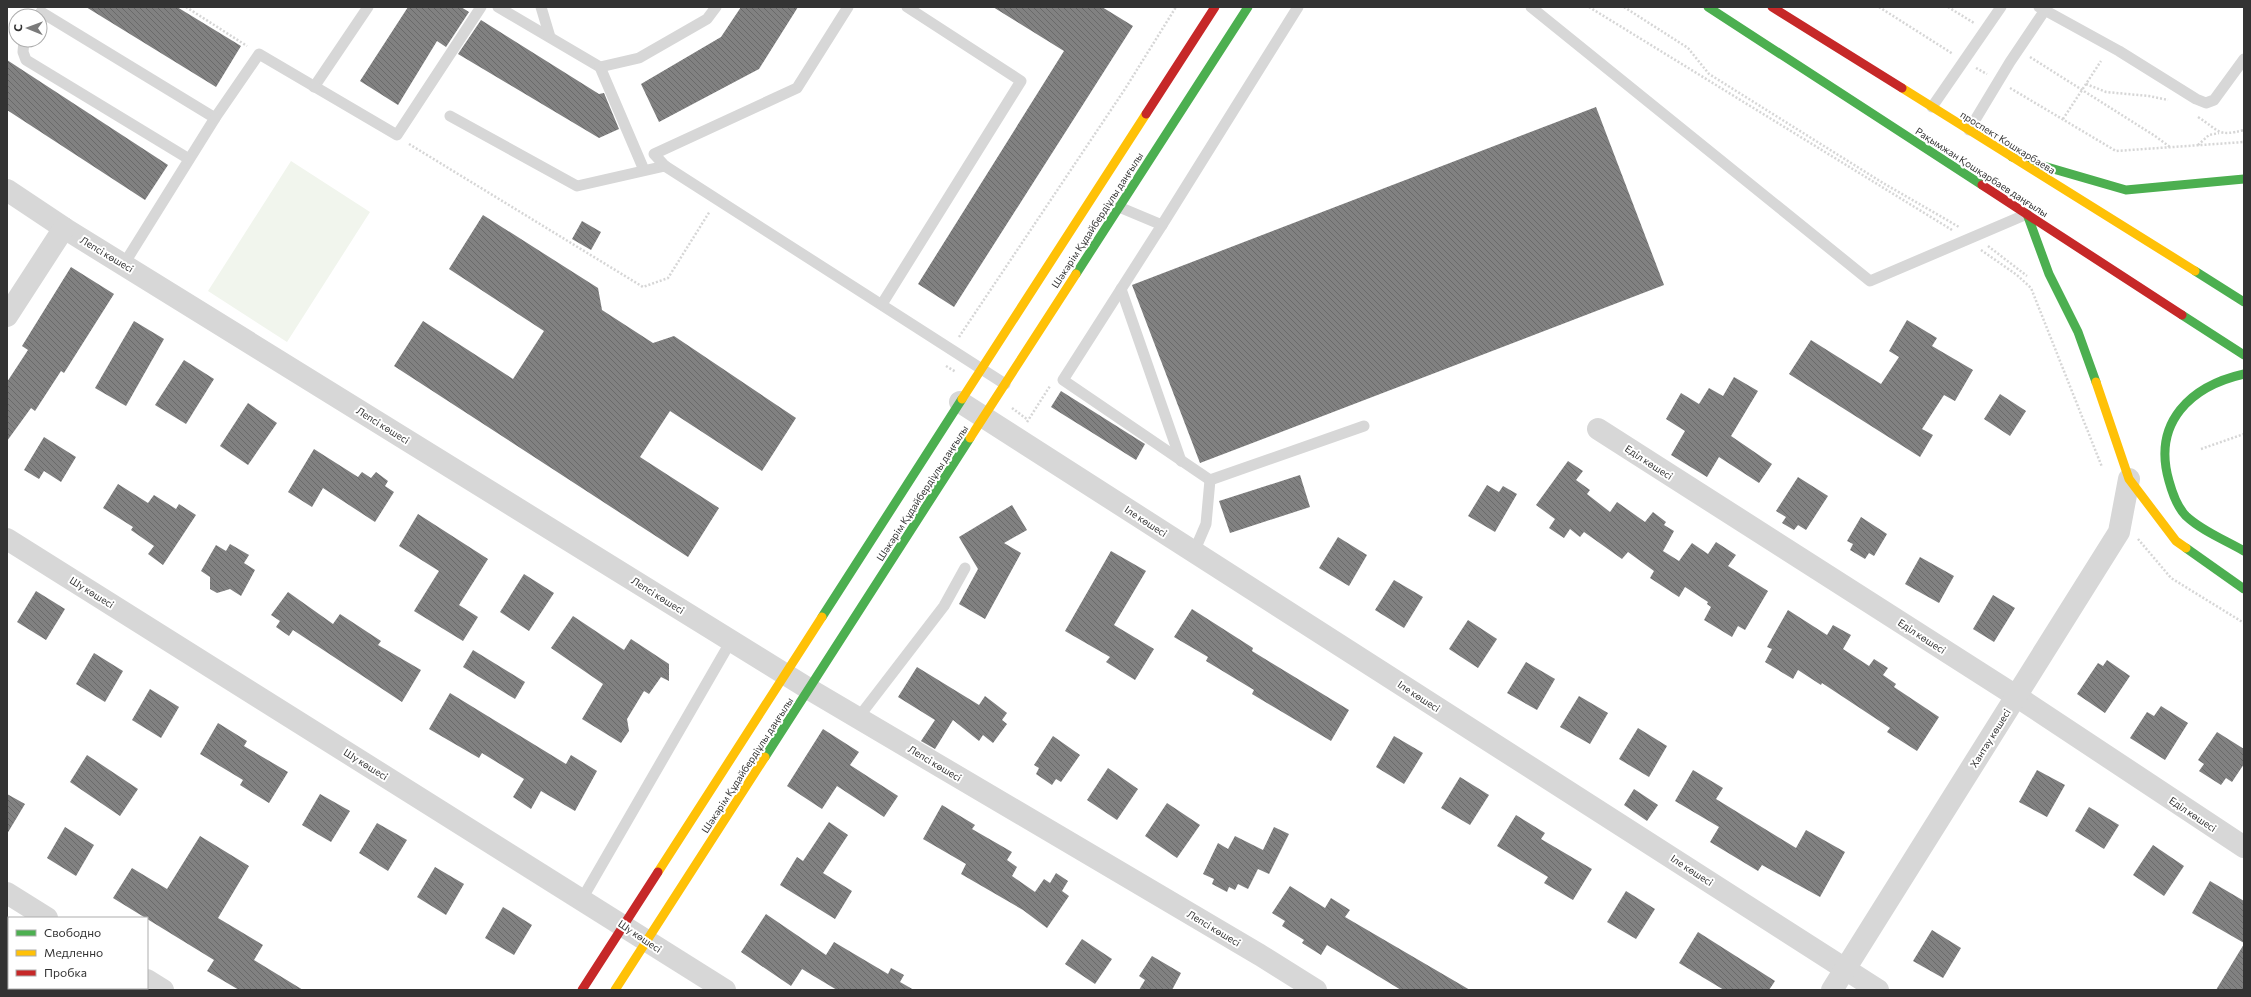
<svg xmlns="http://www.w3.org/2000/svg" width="2251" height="997" font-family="Commissioner,sans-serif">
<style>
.grass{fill:#f1f5ed}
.building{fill:url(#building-back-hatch)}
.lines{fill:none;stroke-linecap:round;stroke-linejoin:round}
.path{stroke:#d6d6d6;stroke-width:2.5;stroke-dasharray:2 2;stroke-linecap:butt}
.lane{stroke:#d7d7d7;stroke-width:11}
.street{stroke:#d7d7d7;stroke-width:22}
.fast{stroke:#4caf50;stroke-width:9}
.slow{stroke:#ffc107;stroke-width:9}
.jam{stroke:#c62828;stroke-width:9}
.labels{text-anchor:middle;stroke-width:4;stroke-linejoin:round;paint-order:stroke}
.street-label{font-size:10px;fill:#333;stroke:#fff}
</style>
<defs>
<pattern id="building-back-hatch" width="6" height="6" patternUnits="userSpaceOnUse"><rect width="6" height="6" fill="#818181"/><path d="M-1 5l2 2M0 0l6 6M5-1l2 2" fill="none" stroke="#6a6a6a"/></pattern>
</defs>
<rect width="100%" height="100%" fill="#fff"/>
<polygon class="grass" points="291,161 370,212 287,342 208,291"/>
<g class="building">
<polygon points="86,7 177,7 241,46 216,87"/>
<polygon points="408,7 461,7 469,12 446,47 437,41 398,105 360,81"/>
<polygon points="741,7 798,7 759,69 659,122 641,84 721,37"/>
<polygon points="993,7 1102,7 1133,26 954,307 918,284 1064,51"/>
<polygon points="481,20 599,94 604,93 619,129 599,138 458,54"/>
<polygon points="7,60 168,165 145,200 7,110"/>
<polygon points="1596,107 1664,285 1200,463 1132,285"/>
<polygon points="483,215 598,288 602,310 653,343 674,336 796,418 762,471 670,411 640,457 719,508 688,557 394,366 423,321 513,379 544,331 449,269"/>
<polygon points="582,221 601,232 591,250 572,239"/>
<polygon points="71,267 114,294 64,373 61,371 35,411 31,408 7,441 7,382 28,350 22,346"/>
<polygon points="1907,320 1937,338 1932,346 1973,370 1955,401 1944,395 1922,429 1933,435 1920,457 1789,374 1811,340 1881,384 1899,357 1889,351"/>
<polygon points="134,321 164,339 126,406 95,388"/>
<polygon points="184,360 214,379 186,424 155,405"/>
<polygon points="1734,377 1758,391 1731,436 1772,464 1759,483 1719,457 1707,477 1671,455 1685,431 1666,419 1681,393 1699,404 1709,388 1723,396"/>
<polygon points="1061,391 1145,444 1136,460 1051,407"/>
<polygon points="2000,394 2026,411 2010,436 1984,419"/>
<polygon points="248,403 277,423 248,465 220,446"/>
<polygon points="44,437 76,457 61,482 44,471 39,479 24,470"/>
<polygon points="314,449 358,477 362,472 371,478 376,472 388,481 385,486 394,492 375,522 323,488 312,507 288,492"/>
<polygon points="1568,461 1583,471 1576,480 1590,490 1587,494 1610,512 1617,502 1645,522 1653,512 1666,522 1664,525 1674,531 1663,551 1679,561 1692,543 1708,554 1716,542 1736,555 1728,566 1768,591 1745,630 1738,626 1732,637 1704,620 1711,607 1707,604 1708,602 1685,587 1679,597 1650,578 1654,571 1628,552 1622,559 1584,532 1580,537 1570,529 1564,538 1549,528 1555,519 1536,505"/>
<polygon points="1300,475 1310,507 1230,533 1219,501"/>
<polygon points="1798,477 1828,496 1806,530 1798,525 1794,530 1782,523 1786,517 1776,511"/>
<polygon points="118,484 148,503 154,495 176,509 179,504 196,515 163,565 148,554 154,546 131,530 133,527 103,508"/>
<polygon points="1487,485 1499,492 1503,486 1517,494 1495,532 1468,516"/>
<polygon points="1012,505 1027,530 1004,543 1021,553 985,619 959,604 978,569 959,537"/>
<polygon points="418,514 488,559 459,605 478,617 463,641 414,611 439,571 399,546"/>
<polygon points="1861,517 1887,534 1874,556 1869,553 1865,559 1850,550 1853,544 1847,541"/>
<polygon points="1338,537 1367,555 1349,586 1319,568"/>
<polygon points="230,544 249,555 244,563 255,570 241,596 230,589 217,593 210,589 210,577 201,571 216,545 226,551"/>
<polygon points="1111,551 1146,571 1114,625 1154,649 1135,680 1106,662 1110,657 1065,631"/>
<polygon points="1920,557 1954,576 1939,603 1905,584"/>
<polygon points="524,574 554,593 529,631 500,612"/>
<polygon points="1394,580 1423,597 1404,628 1375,610"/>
<polygon points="36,591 65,609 46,640 17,622"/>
<polygon points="288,592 333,624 340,614 381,641 378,645 421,670 402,702 293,630 289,636 276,627 280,621 271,615"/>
<polygon points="1993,595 2015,608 1994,642 1973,629"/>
<polygon points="1192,609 1253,648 1252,651 1349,710 1331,741 1252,694 1254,690 1206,661 1208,657 1174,637"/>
<polygon points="1788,610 1827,635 1833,625 1851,635 1843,649 1869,666 1874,659 1888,668 1883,675 1896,684 1894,687 1939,717 1917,751 1887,732 1890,728 1822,683 1821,685 1798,670 1793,679 1765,662 1772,649 1767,647"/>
<polygon points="573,616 624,650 631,639 669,664 669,681 661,677 649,694 644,691 627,719 629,731 621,743 582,719 603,684 551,648"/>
<polygon points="1468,620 1497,639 1478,668 1449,649"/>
<polygon points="473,650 525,682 515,699 463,667"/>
<polygon points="94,653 123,671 105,702 76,684"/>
<polygon points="2107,660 2130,676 2105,713 2077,694 2098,663 2103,666"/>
<polygon points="1526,662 1555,679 1537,710 1507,693"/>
<polygon points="917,667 979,705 985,696 1007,713 1002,720 1007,724 993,743 983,735 979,741 953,720 935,749 921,741 935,720 898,697"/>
<polygon points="150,689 179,707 161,738 132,720"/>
<polygon points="450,693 566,764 571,755 597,771 575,811 541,791 531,809 513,797 524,779 482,753 479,758 429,729"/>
<polygon points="1579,696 1608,713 1590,744 1560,727"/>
<polygon points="2161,706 2188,723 2165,760 2130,738 2147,712 2154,716"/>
<polygon points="218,723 247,741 244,746 288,772 269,803 240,785 243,780 200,754"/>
<polygon points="1638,728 1667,746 1649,777 1619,759"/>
<polygon points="823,729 859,752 850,765 898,796 884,817 837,786 822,809 787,786"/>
<polygon points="2217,732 2244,749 2244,764 2232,782 2226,778 2221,785 2199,771 2204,764 2198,760"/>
<polygon points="1053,736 1080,755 1061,782 1056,779 1052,785 1036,774 1039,768 1034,765"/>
<polygon points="1394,736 1423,753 1404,784 1376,767"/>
<polygon points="87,755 138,789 120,816 70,782"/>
<polygon points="1108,768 1138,789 1117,820 1087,800"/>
<polygon points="1693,770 1723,788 1716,799 1796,848 1806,830 1845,852 1820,897 1762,865 1758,871 1710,842 1719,827 1675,801"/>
<polygon points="2037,770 2065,785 2047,817 2019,802"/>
<polygon points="1460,777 1489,795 1470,825 1441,808"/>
<polygon points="1634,789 1658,805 1647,821 1624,805"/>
<polygon points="7,794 25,804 7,834"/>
<polygon points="320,794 350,811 331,842 302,825"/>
<polygon points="1167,803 1200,825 1177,858 1145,836"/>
<polygon points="942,805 975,825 972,829 1012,852 1007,860 1017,867 1012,876 1035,892 1044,879 1050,883 1056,873 1068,881 1062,891 1069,896 1047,928 1023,910 961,874 966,864 923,839"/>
<polygon points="2089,807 2119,825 2104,849 2075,831"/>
<polygon points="1516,815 1545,833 1541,839 1592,869 1573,900 1544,883 1548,877 1497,846"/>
<polygon points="829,822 848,835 823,873 852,891 835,919 780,885 797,857 803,861"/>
<polygon points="377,823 407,840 388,871 359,853"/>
<polygon points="65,827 94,845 76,876 47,858"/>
<polygon points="1274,827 1289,834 1269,874 1258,869 1248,889 1238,884 1235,890 1229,887 1227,892 1212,884 1214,879 1203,874 1218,843 1228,849 1235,836 1263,850"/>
<polygon points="200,836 249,866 218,918 263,945 254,960 303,990 239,990 207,971 214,960 113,898 132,868 167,889"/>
<polygon points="2153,845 2184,866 2164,896 2133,875"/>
<polygon points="435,867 464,884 446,915 417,897"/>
<polygon points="2210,881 2244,901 2244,943 2192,913"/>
<polygon points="1290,886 1325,908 1331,898 1350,910 1345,917 1470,990 1401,990 1327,945 1321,955 1302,943 1304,940 1282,926 1285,921 1272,913"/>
<polygon points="1626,891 1655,909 1636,939 1607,922"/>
<polygon points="503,907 532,925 514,955 485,938"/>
<polygon points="766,914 826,955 834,942 888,974 891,968 904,975 900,982 914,990 837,990 802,969 791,986 741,952"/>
<polygon points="1932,930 1961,948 1943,978 1913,961"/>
<polygon points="1698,932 1775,981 1769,990 1724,990 1679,963"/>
<polygon points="1082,939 1112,959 1095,984 1065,964"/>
<polygon points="2244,944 2244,990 2216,990"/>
<polygon points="1152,956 1181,973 1172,990 1139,990 1145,980 1139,976"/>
</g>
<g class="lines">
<g class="path">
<polyline points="186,7 247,46"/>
<polyline points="1589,7 1952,230"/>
<polyline points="1624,7 1688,48 1709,74 1883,183 1959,227"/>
<polyline points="1879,7 1953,54"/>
<polyline points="1948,7 1974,23"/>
<polyline points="2030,57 2155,136 2170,147"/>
<polyline points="1976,68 1987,74"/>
<polyline points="2086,84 2106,92 2149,96 2168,100"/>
<polyline points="2010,88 2116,151 2244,142"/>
<path d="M2198 117C2220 131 2217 137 2244 130"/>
<polyline points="2063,119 2101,61"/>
<polyline points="409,144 643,287 668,278 710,211"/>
<polyline points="2198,145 2209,135 2219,133"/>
<polyline points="1988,246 2027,276"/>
<polyline points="1981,250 2017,275 2031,288 2102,467"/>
<polyline points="959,337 1125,89 1176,7"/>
<polyline points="946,366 956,372"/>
<polyline points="1012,408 1028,420"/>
<polyline points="1027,422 1050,386"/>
<polyline points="2201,449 2244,434"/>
<polyline points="2138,539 2171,578 2244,623"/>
</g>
<g class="lane">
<polyline points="498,7 600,67 644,170"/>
<polyline points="541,7 550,37"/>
<polyline points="1531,7 1870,281 2027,214"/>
<polyline points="2039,7 2119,51 2196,99 2206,103 2214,100 2244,59"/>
<polyline points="39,16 41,12 215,118 124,264"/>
<polyline points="24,40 23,52 26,60 189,159"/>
<polyline points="600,67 639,58 707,19 716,7"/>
<polyline points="314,87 368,7"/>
<polyline points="1932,107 2001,7"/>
<polyline points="450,116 577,186 665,166 1005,384"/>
<polyline points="215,118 259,54 397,135 481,7"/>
<polyline points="1969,130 2010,62 2045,10"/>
<polyline points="665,166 654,154 797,88 848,7"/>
<polyline points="1119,207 1162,225 1298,7"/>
<polyline points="1162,225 1063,380 1210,480 1364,426"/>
<polyline points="1121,289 1181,461"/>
<polyline points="882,304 1021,81 907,7"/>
<polyline points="1194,552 1206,524 1210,480"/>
<polyline points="858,718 944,606 965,568"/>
<polyline points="582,899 731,641"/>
</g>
<g class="street">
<polyline points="7,190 64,228 809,689 1260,955 1316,990"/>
<polyline points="7,316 64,228"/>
<polyline points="960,402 1878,990"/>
<polyline points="1598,429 2016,696 2244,847"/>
<polyline points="7,539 725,990"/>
<polyline points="7,893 47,918"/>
<polyline points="147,980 163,990"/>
<polyline points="1832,990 2119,532 2129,479"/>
</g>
<g class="fast">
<polyline points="1708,7 1982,185"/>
<polyline points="2012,157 2126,190 2244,179"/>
<polyline points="2027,214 2049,274 2078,332 2096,382"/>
<polyline points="2195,271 2244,302"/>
<polyline points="1076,274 1248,7"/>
<polyline points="2182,315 2244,355"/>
<path d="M2244 374C2191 386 2152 422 2169 481 2172 492 2178 508 2186 516 2202 531 2225 540 2244 551"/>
<polyline points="2186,548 2244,589"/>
<polyline points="822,617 962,399"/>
<polyline points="765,757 970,438"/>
</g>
<g class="slow">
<polyline points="1902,88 2195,271"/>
<polyline points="2096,382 2129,479 2176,541 2186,548"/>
<polyline points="962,399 1146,114"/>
<polyline points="970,438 1076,274"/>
<polyline points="658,872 822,617"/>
<polyline points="615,990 765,757"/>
</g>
<g class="jam">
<polyline points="1772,7 1902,88"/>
<polyline points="1146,114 1215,7"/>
<polyline points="1982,185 2182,315"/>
<polyline points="582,990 658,872"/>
</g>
</g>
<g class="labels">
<g class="street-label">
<text transform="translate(2008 142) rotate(32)" y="4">проспект Кошкарбаева</text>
<text transform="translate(1982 172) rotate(33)" y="4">Рақымжан Қошқарбаев даңғылы</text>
<text transform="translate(1097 220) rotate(-57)" y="4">Шәкәрім Құдайбердіұлы даңғылы</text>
<text transform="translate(107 254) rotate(31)" y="4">Лепсі көшесі</text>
<text transform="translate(383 425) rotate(32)" y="4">Лепсі көшесі</text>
<text transform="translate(1649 462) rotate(33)" y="4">Еділ көшесі</text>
<text transform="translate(922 493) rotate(-57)" y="4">Шәкәрім Құдайбердіұлы даңғылы</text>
<text transform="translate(1146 521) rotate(33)" y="4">Іле көшесі</text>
<text transform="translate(92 592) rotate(32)" y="4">Шу көшесі</text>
<text transform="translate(658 595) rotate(32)" y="4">Лепсі көшесі</text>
<text transform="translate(1922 636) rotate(33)" y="4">Еділ көшесі</text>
<text transform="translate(1419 696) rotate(33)" y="4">Іле көшесі</text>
<text transform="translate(1990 738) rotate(-58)" y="4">Хантау көшесі</text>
<text transform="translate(935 763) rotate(31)" y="4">Лепсі көшесі</text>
<text transform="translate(366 764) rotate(32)" y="4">Шу көшесі</text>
<text transform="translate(747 765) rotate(-57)" y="4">Шәкәрім Құдайбердіұлы даңғылы</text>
<text transform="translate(2193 814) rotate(34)" y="4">Еділ көшесі</text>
<text transform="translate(1692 870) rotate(33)" y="4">Іле көшесі</text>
<text transform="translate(1214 928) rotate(31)" y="4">Лепсі көшесі</text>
<text transform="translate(640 936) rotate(34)" y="4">Шу көшесі</text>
</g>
</g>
<rect width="2251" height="997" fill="none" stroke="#333333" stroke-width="16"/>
<rect x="8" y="917" width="140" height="72" fill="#ffffff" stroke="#adadad"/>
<rect x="16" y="930" width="20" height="6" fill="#4caf50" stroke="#adadad"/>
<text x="44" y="937" font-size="12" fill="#333333">Свободно</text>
<rect x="16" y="950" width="20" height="6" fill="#ffc107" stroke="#adadad"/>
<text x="44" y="957" font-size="12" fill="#333333">Медленно</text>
<rect x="16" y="970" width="20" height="6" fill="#c62828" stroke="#adadad"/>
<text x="44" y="977" font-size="12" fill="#333333">Пробка</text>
<g transform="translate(28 28) rotate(271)"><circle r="19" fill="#ffffff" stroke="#adadad"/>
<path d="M0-3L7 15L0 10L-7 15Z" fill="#7a7a7a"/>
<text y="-6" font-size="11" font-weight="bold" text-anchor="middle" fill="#333333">С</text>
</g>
</svg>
